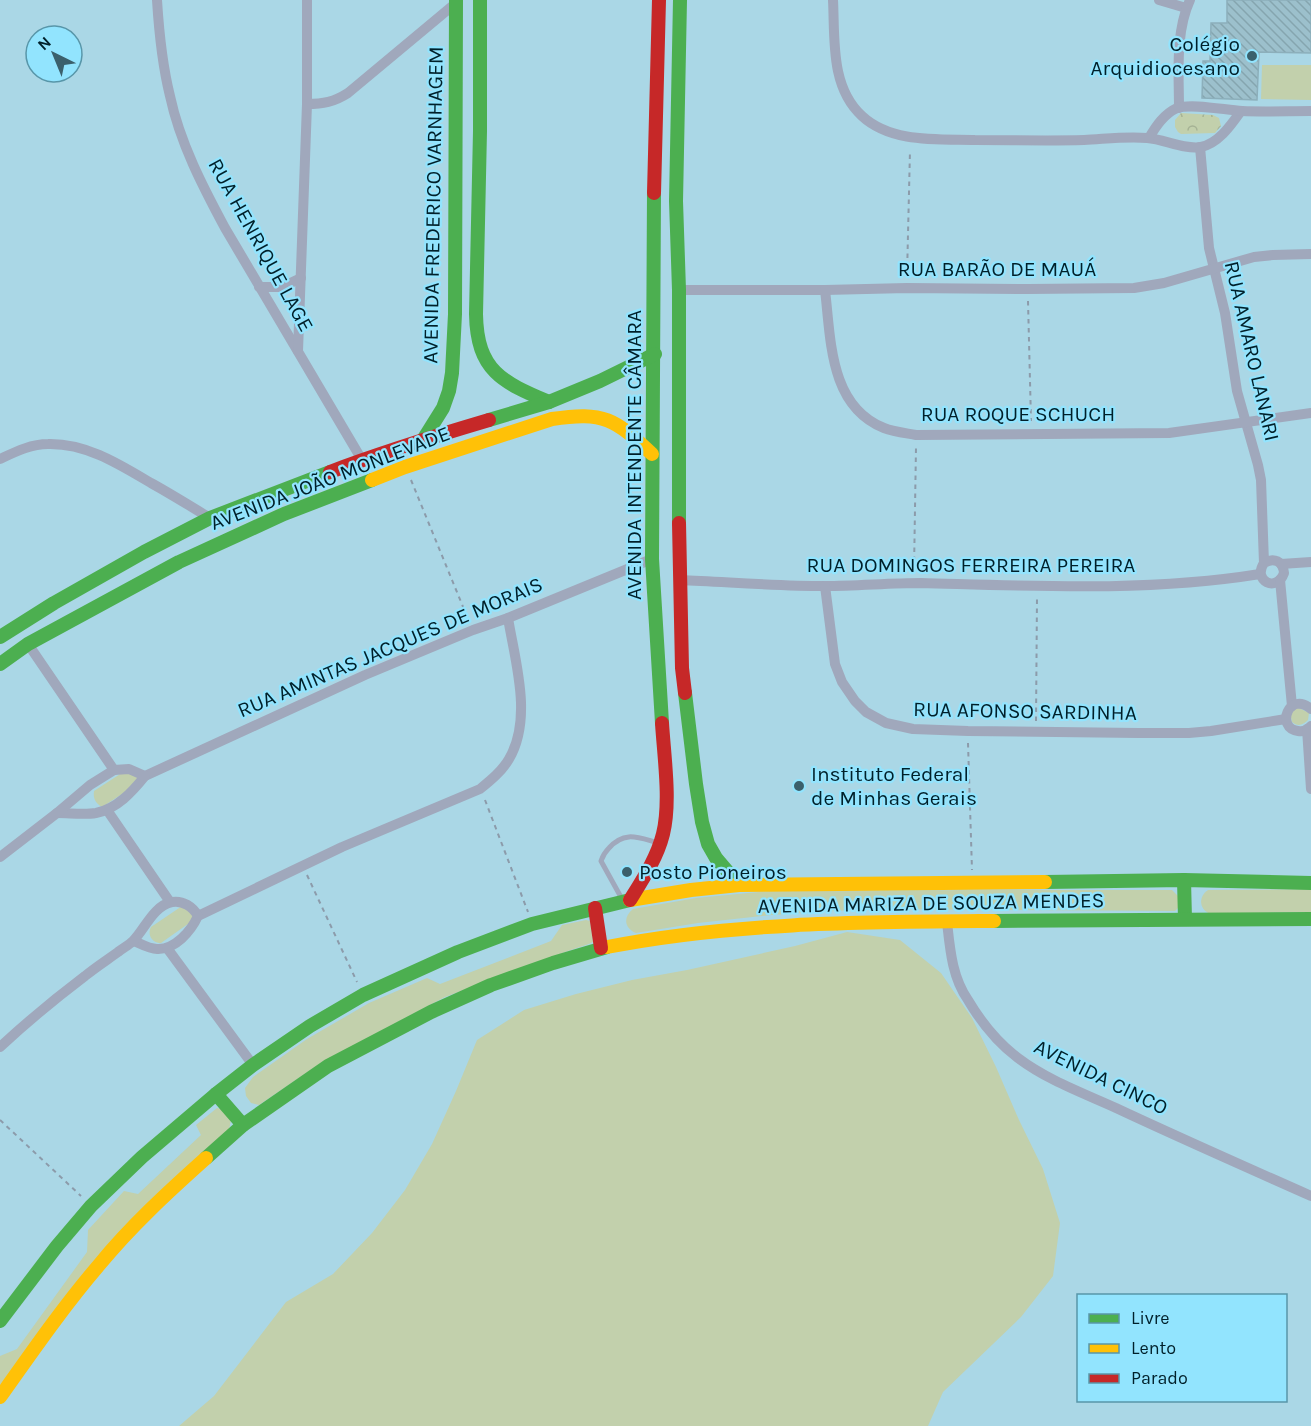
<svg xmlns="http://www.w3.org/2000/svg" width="1311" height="1426" font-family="Karla,sans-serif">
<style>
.green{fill:#c2d0ac}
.park{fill:url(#park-crowns)}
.building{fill:url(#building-back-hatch);stroke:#8cafbb;stroke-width:1.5}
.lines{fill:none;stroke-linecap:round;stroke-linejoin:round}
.path{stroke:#8c9baa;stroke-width:2;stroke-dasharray:4.5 4.5;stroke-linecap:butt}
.lane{stroke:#a0a8bc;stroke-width:5}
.street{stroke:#a0a8bc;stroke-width:10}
.fast{stroke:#4caf50;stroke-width:14}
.slow{stroke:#ffc107;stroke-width:14}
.jam{stroke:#c62828;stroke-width:14}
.poi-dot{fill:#3b606c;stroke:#92e4fe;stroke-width:2}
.labels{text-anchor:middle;stroke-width:4.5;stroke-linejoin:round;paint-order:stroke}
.poi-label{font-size:21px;fill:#00202a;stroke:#92e4fe;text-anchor:start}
.street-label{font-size:21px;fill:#00202a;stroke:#92e4fe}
</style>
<defs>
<pattern id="park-crowns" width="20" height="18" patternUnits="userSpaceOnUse" patternTransform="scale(1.5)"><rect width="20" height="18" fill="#c2d0ac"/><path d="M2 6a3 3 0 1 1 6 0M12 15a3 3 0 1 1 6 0" fill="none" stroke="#a5b294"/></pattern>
<pattern id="building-back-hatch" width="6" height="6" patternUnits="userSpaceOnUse" patternTransform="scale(1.5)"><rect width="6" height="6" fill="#9cc0cc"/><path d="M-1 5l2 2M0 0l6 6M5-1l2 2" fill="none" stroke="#85a5af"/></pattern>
</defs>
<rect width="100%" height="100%" fill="#aad7e6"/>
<g class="green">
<polygon points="1262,65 1311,65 1311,100 1261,99"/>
<path d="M1295 706 1309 713 1308 720C1303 725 1298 727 1292 722L1290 713Z"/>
<path d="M128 769 135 772 139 783 102 807C95 803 93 798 94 791Z"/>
<path d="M1311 889V912L1210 914C1199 909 1198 897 1208 890Z"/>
<path d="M976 890H1172L1178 896V908L1175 911 866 909 771 915 698 923 636 933C624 928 623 917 633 909L696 898 770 891Z"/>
<path d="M185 905 195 919 161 943C152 943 147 935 151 927L182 906Z"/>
<polygon points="586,920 590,921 593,942 589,944 568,951 445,997 324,1061 259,1105 251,1103 246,1096 245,1088 253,1077 307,1039 369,1003 427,978 440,984 551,941 562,925"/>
<polygon points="847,932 900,940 941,973 972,1018 996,1067 1019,1120 1043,1169 1060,1223 1053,1276 1021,1317 943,1392 928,1426 179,1426 214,1396 286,1302 333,1274 372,1233 405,1190 432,1144 456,1091 477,1040 524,1010 576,994 632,980 687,970 795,946"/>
<polygon points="217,1108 222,1109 231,1120 229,1130 128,1223 0,1402 0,1356 17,1349 87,1252 88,1230 124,1191 138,1194 201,1135 196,1125"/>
</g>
<polygon class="park" points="1181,113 1213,115 1219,118 1221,126 1215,133 1181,134 1178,132 1175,127 1175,120"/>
<polygon class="building" points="1227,0 1311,0 1311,53 1259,52 1257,100 1202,98 1203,61 1210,61 1211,23 1227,23"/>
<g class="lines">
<g class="path">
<polyline points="907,276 910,150"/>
<polyline points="1028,301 1031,421"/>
<polyline points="411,480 468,619"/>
<polyline points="914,570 916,447"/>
<polyline points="1036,721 1037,598"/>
<polyline points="968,743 972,870"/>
<polyline points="485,800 528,912"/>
<polyline points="307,875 357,982"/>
<polyline points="0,1120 81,1196"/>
</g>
<path class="lane" d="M622 899 601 861C603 855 605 852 609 848 625 830 639 838 659 843"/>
<g class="street">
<path d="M157 0C159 32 162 64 170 96 180 143 203 187 225 228L362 460"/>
<path d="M833 0C835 38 830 87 862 116 891 143 937 139 975 140 1011 140 1047 141 1084 140 1105 139 1127 136 1147 138 1164 139 1184 150 1201 147 1219 143 1231 125 1241 111"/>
<polyline points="1159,0 1186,8"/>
<path d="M307 104C323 104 334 102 348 93L456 3"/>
<path d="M1179 108C1179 73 1175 33 1190 0"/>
<path d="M1149 138C1156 126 1164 114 1177 108 1192 103 1225 110 1242 111 1265 112 1288 111 1311 111"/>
<path d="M1200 147 1209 248 1225 313 1237 391 1258 465 1261 480 1264 563C1252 581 1277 593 1284 573 1283 561 1274 557 1264 563"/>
<polyline points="259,287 282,287 301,278"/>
<polyline points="679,290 825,290 907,288 1028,289 1134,288 1164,283 1254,257 1273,255 1311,254"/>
<path d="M825 290C831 339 829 406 884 428 894 432 905 433 916 435L1169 433 1311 413"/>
<polyline points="298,351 307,104 307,0"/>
<path d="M0 459C15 452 31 444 48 444 86 443 119 464 151 483 171 494 190 506 210 518"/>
<polyline points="1281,564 1311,562"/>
<path d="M680 580C729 582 777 586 825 586 857 586 889 583 921 583 1033 586 1149 592 1260 574"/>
<polyline points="1280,580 1292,706"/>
<polyline points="825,586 835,664 842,682 855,701 866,712 886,723 913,729 968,731 1138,733 1189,733 1211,731 1286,719"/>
<polyline points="28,644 114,770"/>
<path d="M1311 709C1289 690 1275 728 1298 731 1304 732 1307 730 1311 726"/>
<polyline points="1307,729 1311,789"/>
<polyline points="107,810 170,902"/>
<path d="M57 813C70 813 84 815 96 813 117 809 133 791 145 776L365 675 473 630 508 618 652 559"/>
<polyline points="0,857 57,813 90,785 114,770 129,769 145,776"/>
<path d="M947 922C950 949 952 977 968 1000 981 1022 998 1043 1018 1058 1047 1080 1083 1093 1116 1108 1180 1138 1246 1167 1311 1196"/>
<path d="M134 941C141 944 149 949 157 949 175 950 191 931 198 916L342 847 480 789C491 780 502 771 509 759 533 718 515 661 508 618"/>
<polyline points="167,948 253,1065"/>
<path d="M0 1047C27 1022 56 998 85 976 96 967 107 960 118 952 123 948 129 945 133 941 145 929 153 906 172 902 183 900 193 907 198 916"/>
</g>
<g class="fast">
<path d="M480 0V131L476 314C477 371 502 382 549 402"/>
<polyline points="654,193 652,559 662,723"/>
<polyline points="489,420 549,402 600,381 655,354"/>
<polyline points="423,440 443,408 449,391 452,373 455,314 456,0"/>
<polyline points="679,523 679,290 676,201 680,0"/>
<polyline points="0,637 54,603 144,552 210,518 330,472"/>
<polyline points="0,664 28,644 179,562 284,514 372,480"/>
<polyline points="685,693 696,784 702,822 708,844 716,858 739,885"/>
<polyline points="1184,880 1185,919"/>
<polyline points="1045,882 1184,880 1311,883"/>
<polyline points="994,921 1311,919"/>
<polyline points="216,1094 243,1125"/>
<polyline points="206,1158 243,1125 328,1066 431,1012 491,985 553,963 607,947"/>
<polyline points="0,1321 57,1246 91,1206 142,1157 216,1094 253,1065 310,1026 363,995 458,952 532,924 630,900"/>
</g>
<g class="slow">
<path d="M372 480 405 467 552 419C604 411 615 419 652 454"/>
<polyline points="630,900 691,890 739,885 1045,882"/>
<path d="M607 947C735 922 864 922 994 921"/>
<path d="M0 1397C32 1352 63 1307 99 1265 131 1226 168 1192 206 1158"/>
</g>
<g class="jam">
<polyline points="654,193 659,0"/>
<path d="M330 472C382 452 435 436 489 420"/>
<polyline points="679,523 682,668 685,693"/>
<path d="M630 900C643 879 657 858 663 834 671 802 664 756 662 723"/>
<polyline points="595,908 601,948"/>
</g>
</g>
<g class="poi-dot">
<circle cx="1252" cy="56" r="6"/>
<circle cx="799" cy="786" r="6"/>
<circle cx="627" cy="872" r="6"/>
</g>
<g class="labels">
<g class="poi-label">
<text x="1240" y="51" text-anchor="end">Colégio<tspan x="1240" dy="24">Arquidiocesano</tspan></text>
<text x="811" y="781">Instituto Federal<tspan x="811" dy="24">de Minhas Gerais</tspan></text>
<text x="639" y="879">Posto Pioneiros</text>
</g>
<g class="street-label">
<text transform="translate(433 205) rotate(-89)" y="7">AVENIDA FREDERICO VARNHAGEM</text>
<text transform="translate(261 245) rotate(61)" y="7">RUA HENRIQUE LAGE</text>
<text x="997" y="276">RUA BARÃO DE MAUÁ</text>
<text transform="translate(1252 351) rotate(77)" y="7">RUA AMARO LANARI</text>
<text x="1018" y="421">RUA ROQUE SCHUCH</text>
<text transform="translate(634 455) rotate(-90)" y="7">AVENIDA INTENDENTE CÂMARA</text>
<text transform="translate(330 478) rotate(-21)" y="7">AVENIDA JOÃO MONLEVADE</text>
<text x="971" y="572">RUA DOMINGOS FERREIRA PEREIRA</text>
<text transform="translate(390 647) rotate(-23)" y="7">RUA AMINTAS JACQUES DE MORAIS</text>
<text transform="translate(1025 711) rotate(1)" y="7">RUA AFONSO SARDINHA</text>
<text transform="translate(931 903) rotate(-1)" y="7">AVENIDA MARIZA DE SOUZA MENDES</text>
<text transform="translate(1101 1077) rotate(26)" y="7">AVENIDA CINCO</text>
</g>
</g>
<rect x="1077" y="1294" width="210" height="108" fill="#92e4fe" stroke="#5896a9" stroke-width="1.5"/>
<rect x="1089" y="1314" width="30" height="9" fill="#4caf50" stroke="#5896a9" stroke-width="1.5"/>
<text x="1131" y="1324" font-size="18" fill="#00202a">Livre</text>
<rect x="1089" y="1344" width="30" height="9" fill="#ffc107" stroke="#5896a9" stroke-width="1.5"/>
<text x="1131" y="1354" font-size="18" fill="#00202a">Lento</text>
<rect x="1089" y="1374" width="30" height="9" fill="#c62828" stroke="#5896a9" stroke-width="1.5"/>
<text x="1131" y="1384" font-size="18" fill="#00202a">Parado</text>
<g transform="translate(54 54) rotate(317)"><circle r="28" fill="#92e4fe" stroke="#5896a9" stroke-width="1.5"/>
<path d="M0-4.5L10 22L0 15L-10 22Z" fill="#3b606c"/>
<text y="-9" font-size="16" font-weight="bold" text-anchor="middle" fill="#00202a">N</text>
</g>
</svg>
